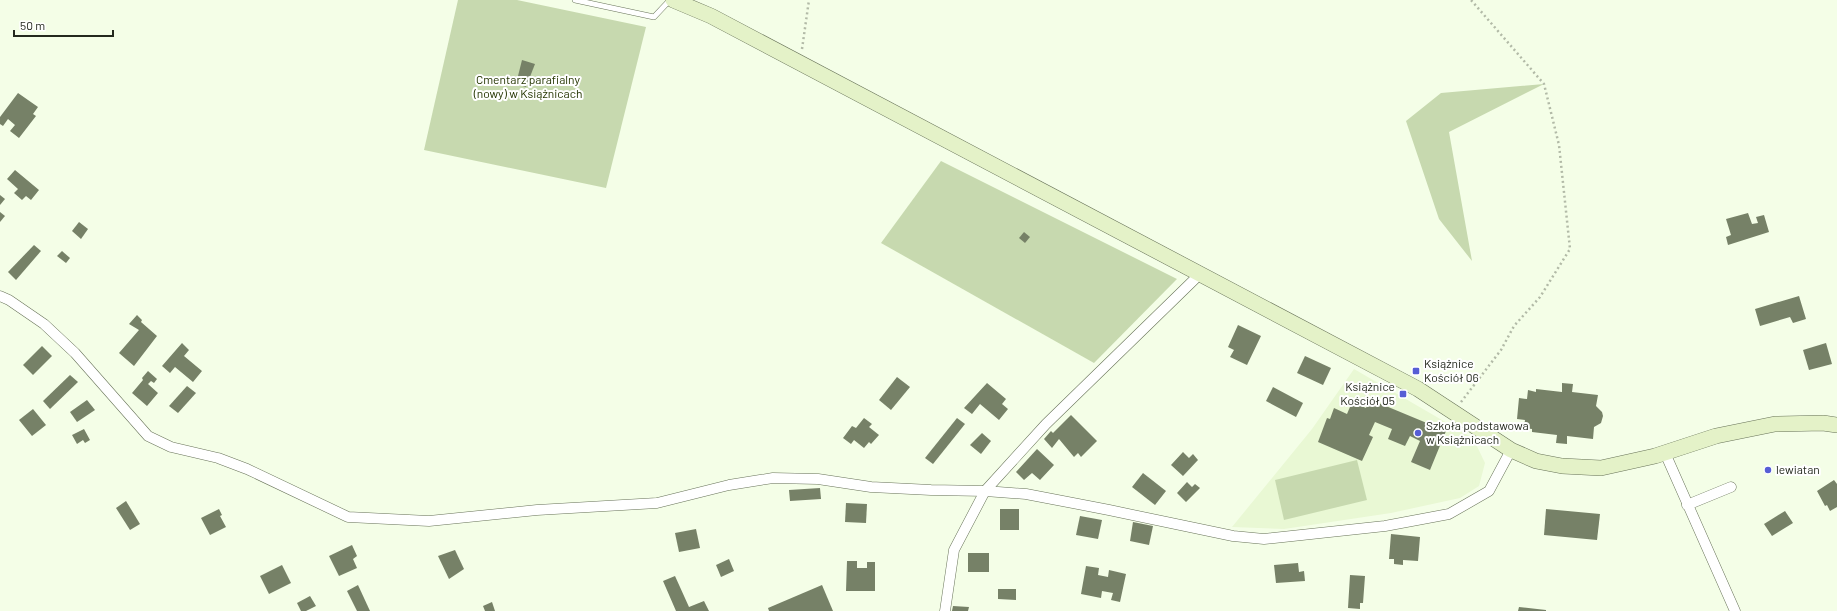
<svg xmlns="http://www.w3.org/2000/svg" width="1837" height="611" font-family="Barlow,sans-serif">
<style>
.built{fill:#e9f8d4}
.green{fill:#c7d9af}
.building{fill:#768167}
.lines{fill:none;stroke-linecap:round;stroke-linejoin:round}
.lane-casing{stroke:#687359;stroke-width:6}
.street-casing{stroke:#687359;stroke-width:11}
.secondary-casing{stroke:#687359;stroke-width:16}
.path{stroke:#b2baa7;stroke-width:2.5;stroke-dasharray:2 3;stroke-linecap:butt}
.lane{stroke:#fff;stroke-width:5}
.street{stroke:#fff;stroke-width:10}
.secondary{stroke:#e4f2c8;stroke-width:15}
.poi-dot{fill:#575ed5;stroke:#fff;stroke-width:1.5}
.labels{text-anchor:middle;stroke-width:4;stroke-linejoin:round;paint-order:stroke}
.park-label{font-size:12px;fill:#243500;stroke:#fff}
.poi-label{font-size:12px;fill:#24291e;stroke:#fff;text-anchor:start}
</style>
<rect width="100%" height="100%" fill="#f4fee7"/>
<polygon class="built" points="1354,369 1473,438 1485,463 1479,486 1460,498 1391,513 1284,529 1232,527 1312,429"/>
<g class="green">
<polygon points="458,0 517,0 646,27 606,188 424,150"/>
<polygon points="1544,84 1449,132 1472,261 1439,219 1406,121 1441,93"/>
<polygon points="941,161 1177,279 1094,363 881,243"/>
<polygon points="1357,460 1367,500 1284,520 1275,480"/>
</g>
<g class="building">
<polygon points="522,60 535,64 526,87 516,84"/>
<polygon points="18,93 38,107 33,114 36,116 19,138 10,131 15,125 8,119 3,126 0,124 0,117"/>
<polygon points="15,170 39,190 31,200 26,196 22,200 14,193 18,189 7,179"/>
<polygon points="0,195 5,199 0,205"/>
<polygon points="0,212 5,216 0,222"/>
<polygon points="1748,213 1752,224 1758,223 1756,217 1764,215 1769,232 1728,245 1726,237 1731,235 1726,219"/>
<polygon points="79,222 88,229 81,239 72,231"/>
<polygon points="1024,232 1030,237 1025,243 1019,238"/>
<polygon points="34,245 41,251 16,280 8,272"/>
<polygon points="62,251 70,258 66,263 57,256"/>
<polygon points="1799,296 1806,319 1793,323 1790,317 1760,326 1755,309"/>
<polygon points="137,315 142,320 141,322 157,336 134,366 119,353 139,330 129,324"/>
<polygon points="1238,325 1261,336 1247,365 1230,357 1234,350 1228,347"/>
<polygon points="182,343 189,350 184,356 202,371 193,382 175,367 170,373 162,366"/>
<polygon points="1826,343 1832,364 1809,370 1803,350"/>
<polygon points="42,346 52,356 33,375 23,365"/>
<polygon points="1305,356 1331,368 1323,385 1297,373"/>
<polygon points="148,371 157,379 154,383 151,381 148,384 158,393 147,406 132,393 143,380 142,378"/>
<polygon points="70,375 78,382 50,409 43,401"/>
<polygon points="897,377 910,387 891,410 879,400"/>
<polygon points="987,383 1006,399 1002,404 1008,409 999,420 980,404 972,414 964,408"/>
<polygon points="1562,383 1573,384 1572,392 1598,395 1596,406 1602,412 1603,416 1601,423 1594,427 1593,439 1567,436 1567,444 1556,443 1557,435 1532,432 1532,429 1524,428 1525,420 1517,419 1519,398 1527,399 1528,390 1536,392 1536,389 1562,392"/>
<polygon points="187,386 196,393 178,413 169,406"/>
<polygon points="1273,387 1303,403 1296,417 1266,401"/>
<polygon points="1369,399 1446,431 1430,470 1411,462 1420,441 1410,436 1405,446 1388,439 1392,429 1375,422 1369,435 1373,437 1362,461 1318,442 1327,418 1330,419 1334,408 1347,414 1352,402 1366,408"/>
<polygon points="87,400 95,410 77,422 70,412"/>
<polygon points="33,409 46,425 32,436 19,420"/>
<polygon points="1071,415 1097,441 1081,457 1078,453 1074,457 1059,439 1052,448 1044,439 1051,431 1053,433"/>
<polygon points="864,418 872,424 869,427 879,435 871,444 869,442 864,448 854,440 851,444 843,438 852,426 856,428"/>
<polygon points="957,418 965,424 933,464 925,458"/>
<polygon points="84,429 90,440 85,443 83,440 77,444 72,435"/>
<polygon points="982,433 991,441 981,454 970,445"/>
<polygon points="1037,449 1054,465 1040,480 1032,473 1024,480 1016,472"/>
<polygon points="1183,452 1189,458 1193,454 1198,460 1183,476 1171,465"/>
<polygon points="1143,473 1166,491 1155,505 1132,487"/>
<polygon points="1834,480 1837,484 1837,507 1830,511 1827,505 1825,506 1817,491"/>
<polygon points="1187,482 1192,487 1195,484 1200,488 1186,502 1177,493"/>
<polygon points="820,488 821,499 790,501 789,490"/>
<polygon points="126,501 140,524 130,530 116,508"/>
<polygon points="846,503 867,504 866,523 845,522"/>
<polygon points="219,509 222,515 220,516 226,527 210,535 201,518"/>
<rect x="1000" y="509" width="19" height="21"/>
<polygon points="1546,509 1600,514 1597,540 1544,535"/>
<polygon points="1785,511 1793,523 1772,536 1764,524"/>
<polygon points="1080,516 1102,520 1098,539 1076,535"/>
<polygon points="1133,522 1153,526 1149,545 1130,541"/>
<polygon points="696,529 700,548 679,552 675,533"/>
<polygon points="1391,534 1420,537 1418,561 1403,560 1403,565 1394,564 1394,559 1389,559"/>
<polygon points="352,545 357,556 353,559 357,568 339,576 329,556"/>
<polygon points="455,550 464,569 449,579 438,556"/>
<rect x="968" y="553" width="21" height="19"/>
<polygon points="729,559 734,571 721,577 716,565"/>
<polygon points="847,561 857,561 857,568 867,568 867,562 875,562 875,591 846,591"/>
<polygon points="1298,563 1299,572 1304,571 1305,581 1276,583 1274,565"/>
<polygon points="282,565 291,583 269,594 260,576"/>
<polygon points="1086,566 1099,568 1098,575 1108,577 1109,570 1126,574 1120,602 1111,600 1113,593 1102,591 1101,598 1081,594"/>
<polygon points="1350,575 1365,576 1363,603 1360,603 1360,609 1348,608"/>
<polygon points="675,576 689,607 704,601 709,611 676,611 663,581"/>
<polygon points="358,585 370,611 357,611 347,591"/>
<polygon points="822,585 833,611 769,611 768,608"/>
<polygon points="998,589 1016,589 1016,600 998,599"/>
<polygon points="310,596 316,606 306,611 301,611 297,603"/>
<polygon points="492,602 495,611 485,611 483,606"/>
<polygon points="953,606 969,607 968,611 952,611"/>
<polygon points="1519,607 1546,610 1546,611 1518,611"/>
</g>
<g class="lines">
<defs>
<polyline id="lane" points="575,0 654,17 670,0"/>
<g id="street">
<polyline points="0,296 9,300 44,324 75,353 148,436 171,447 218,458 247,469 348,517 429,521 537,510 657,503 729,485 773,478 818,479 871,487 931,490 985,491 1026,494 1109,510 1233,536 1264,539 1385,526 1449,514 1489,491 1511,450"/>
<polyline points="1665,453 1735,611"/>
<polyline points="1687,505 1731,487"/>
<polyline points="945,611 954,550 985,491 1046,424 1200,274"/>
</g>
<polyline id="secondary" points="673,0 711,16 1418,389 1511,450 1536,461 1562,466 1601,468 1655,456 1716,436 1775,424 1823,423 1837,425"/>
</defs>
<use href="#lane" class="lane-casing"/>
<use href="#street" class="street-casing"/>
<use href="#secondary" class="secondary-casing"/>
<g class="path">
<polyline points="802,49 809,0"/>
<polyline points="1461,402 1501,350 1514,326 1540,297 1570,249 1559,145 1544,84 1471,0"/>
</g>
<use href="#lane" class="lane"/>
<use href="#street" class="street"/>
<use href="#secondary" class="secondary"/>
</g>
<g class="poi-dot">
<rect x="1412" y="367" width="8" height="8" rx="2"/>
<rect x="1399" y="390" width="8" height="8" rx="2"/>
<circle cx="1418" cy="433" r="4"/>
<circle cx="1768" cy="470" r="4"/>
</g>
<g class="labels">
<g class="park-label">
<text x="528" y="84">Cmentarz parafialny<tspan x="528" dy="14">(nowy) w Książnicach</tspan></text>
</g>
<g class="poi-label">
<text x="1424" y="368">Książnice<tspan x="1424" dy="14">Kościół 06</tspan></text>
<text x="1395" y="391" text-anchor="end">Książnice<tspan x="1395" dy="14">Kościół 05</tspan></text>
<text x="1426" y="430">Szkoła podstawowa<tspan x="1426" dy="14">w Książnicach</tspan></text>
<text x="1776" y="474">lewiatan</text>
</g>
</g>
<path d="M14 30v6h99v-6" fill="none" stroke="#24291e" stroke-width="2"/>
<text x="20" y="30" font-size="12" fill="#24291e" stroke="#ffffff" stroke-width="3" paint-order="stroke">50 m</text>
</svg>
